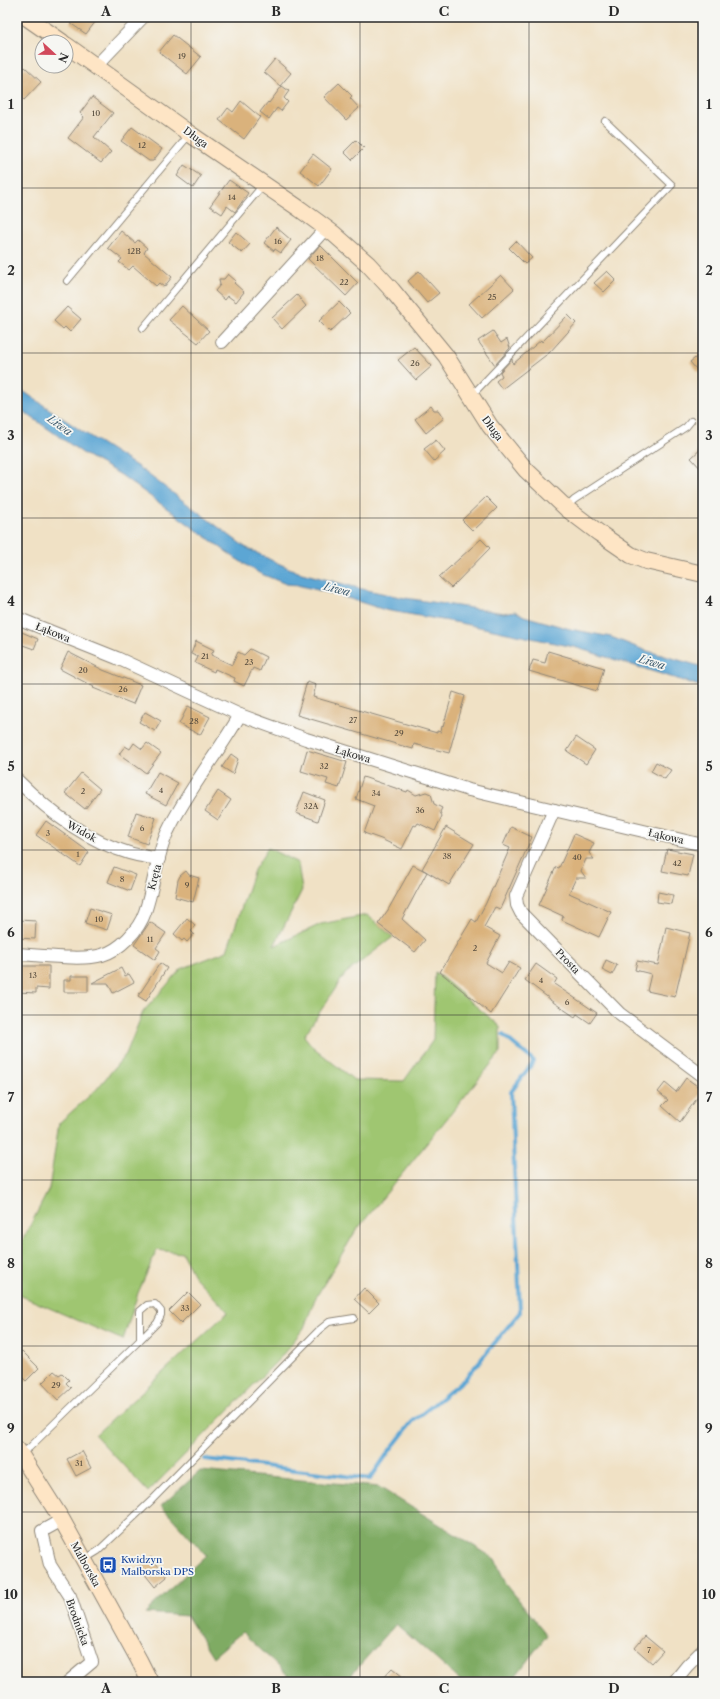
<svg xmlns="http://www.w3.org/2000/svg" width="720" height="1699" font-family="'Libre Caslon Text',serif">
<style>
.green{fill:#9fc671;stroke:#65784e}
.forest{fill:#7fab63;stroke:#556b47}
.water{fill:#5ca6d4;stroke:#446880}
.lines{fill:none;stroke-linecap:round;stroke-linejoin:round}
.stream{stroke:#5ca6d4;stroke-width:4}
.building{fill:#dab27c}
.lane-casing{stroke:#8e8678;stroke-width:8}
.street-casing{stroke:#8e8678;stroke-width:14}
.secondary-casing{stroke:#8e8678;stroke-width:18}
.lane{stroke:#fff;stroke-width:6}
.street{stroke:#fff;stroke-width:12}
.secondary{stroke:#fee5c5;stroke-width:16}
.grid{fill:none;stroke:#2b2b2b;stroke-width:1;stroke-opacity:0.55}
.labels{text-anchor:middle;stroke-width:3.5;stroke-linejoin:round;paint-order:stroke}
.number-label{font-size:8px;fill:#574d3f}
.street-label{font-size:10px;fill:#2b2b2b;stroke:#f6f6f2}
.transit-label{font-size:10px;fill:#164399;stroke:#f6f6f2;text-anchor:start}
.water-label{font-size:11px;font-style:italic;fill:#3f5c6f;stroke:#f6f6f2}
.neatline{fill:none;stroke:#2b2b2b;stroke-width:1.5}
.grid-label{font-size:13px;text-anchor:middle;font-weight:bold;fill:#2b2b2b}
</style>
<rect width="100%" height="100%" fill="#f6f6f2"/>
<filter id="ink" filterUnits="userSpaceOnUse"><feTurbulence type="fractalNoise" baseFrequency=".025" numOctaves="2"/><feDisplacementMap in="SourceGraphic" scale="8" xChannelSelector="R" yChannelSelector="G"/><feConvolveMatrix kernelMatrix="1 2 1 2 8 2 1 2 1" color-interpolation-filters="sRGB"/></filter>
<filter id="wash" filterUnits="userSpaceOnUse"><feTurbulence type="fractalNoise" baseFrequency=".012" numOctaves="4" result="noise"/><feDisplacementMap in="SourceGraphic" scale="16" xChannelSelector="R" yChannelSelector="G"/><feGaussianBlur stdDeviation="0.9" result="paint"/><feColorMatrix in="noise" values="0 0 0 0 0 0 0 0 0 0 0 0 0 0 0 0 0 1.4 0 .05"/><feComposite in="paint" operator="in"/></filter>
<g filter="url(#wash)">
<rect width="100%" height="100%" fill="#f0e1c5"/>
<polygon class="green" points="268,848 298,863 302,890 274,946 321,924 367,915 393,937 345,974 304,1036 313,1047 354,1080 404,1081 433,1040 435,972 500,1026 500,1053 355,1232 315,1299 304,1328 280,1358 148,1492 95,1435 228,1312 194,1276 182,1253 157,1250 138,1293 123,1340 17,1294 17,1251 49,1189 59,1123 96,1090 126,1054 143,1012 181,969 227,951 254,870"/>
<polygon class="forest" points="200,1471 379,1487 495,1559 506,1584 547,1635 511,1682 462,1682 396,1624 345,1682 295,1682 242,1632 213,1657 187,1616 145,1613 206,1555 161,1506"/>
<polygon class="water" points="17,387 80,430 138,467 245,547 273,561 298,572 362,589 405,598 504,613 515,611 524,616 570,629 611,637 644,650 703,667 703,687 574,647 460,623 385,610 338,595 297,585 286,584 259,573 235,558 121,475 84,454 17,407"/>
<g class="lines">
<polyline class="stream" points="205,1459 370,1479 390,1450 412,1422 465,1379 520,1312 511,1092 534,1061 503,1035"/>
</g>
<g id="blocks">
<g class="building">
<polygon points="74,17 91,17 96,21 86,34 70,23"/>
<polygon points="173,35 201,57 187,74 159,52"/>
<polygon points="275,59 291,73 280,86 264,72"/>
<polygon points="25,67 41,82 24,100 17,93 17,89 21,84 17,81 17,76"/>
<polygon points="339,83 352,96 350,98 359,108 346,120 324,97"/>
<polygon points="282,86 289,91 284,98 288,102 281,111 277,108 269,119 260,112 268,102 269,103"/>
<polygon points="92,97 113,113 94,137 111,152 101,163 68,138 84,117 80,113"/>
<polygon points="241,101 260,117 244,139 219,120 228,108 233,112"/>
<polygon points="132,127 162,149 153,161 149,161 121,141"/>
<polygon points="356,140 364,148 352,160 344,152"/>
<polygon points="313,154 332,169 319,186 300,171"/>
<polygon points="184,165 201,176 193,188 177,176"/>
<polygon points="229,180 248,193 235,212 227,206 222,214 210,206"/>
<polygon points="276,227 291,240 281,253 275,249 274,251 264,243"/>
<polygon points="121,231 135,243 138,240 147,248 144,253 172,277 164,287 159,283 156,286 133,266 129,270 119,262 122,259 108,248"/>
<polygon points="236,232 250,244 242,253 228,242"/>
<polygon points="516,241 532,258 525,264 509,248"/>
<polygon points="320,245 358,283 346,296 308,259"/>
<polygon points="419,271 439,293 427,303 408,281"/>
<polygon points="607,271 616,280 604,292 594,283"/>
<polygon points="228,274 236,281 234,283 244,292 236,302 228,296 225,300 215,291 220,285 219,279 224,279"/>
<polygon points="501,275 514,289 482,318 469,304"/>
<polygon points="297,295 306,306 282,329 272,318"/>
<polygon points="339,302 350,313 330,332 319,321"/>
<polygon points="182,306 209,331 198,343 169,320"/>
<polygon points="67,307 81,319 70,332 65,327 63,329 54,321"/>
<polygon points="568,315 576,323 550,352 502,389 496,381 502,376 500,372 512,359 513,364 541,340 542,342"/>
<polygon points="493,331 501,343 507,339 510,348 495,365 478,341"/>
<polygon points="414,347 432,366 416,380 398,360"/>
<polygon points="703,352 703,377 690,362"/>
<polygon points="431,406 434,410 438,410 444,418 426,433 415,419"/>
<polygon points="436,440 445,451 434,461 424,449"/>
<polygon points="703,447 703,471 691,458"/>
<polygon points="486,497 497,508 473,531 462,520"/>
<polygon points="481,539 490,548 451,588 439,577"/>
<polygon points="17,630 38,639 34,649 17,643"/>
<polygon points="196,641 214,650 211,655 232,665 238,652 244,655 250,649 266,657 260,671 253,668 244,686 234,681 235,678 215,669 214,672 195,663 198,657 191,654"/>
<polygon points="548,651 604,668 597,691 529,671 533,660 545,663"/>
<polygon points="68,652 103,670 141,685 133,704 93,688 94,687 60,669"/>
<polygon points="307,682 316,685 313,697 437,733 437,731 441,732 442,726 443,727 453,692 465,696 449,753 414,744 413,749 297,715"/>
<polygon points="188,706 210,717 200,735 179,724"/>
<polygon points="145,712 161,721 155,731 139,722"/>
<polygon points="576,737 595,750 586,764 567,751"/>
<polygon points="134,743 142,749 147,743 161,753 146,773 119,754 125,746 130,749"/>
<polygon points="307,750 347,762 339,788 326,784 328,779 301,771"/>
<polygon points="231,754 238,759 233,774 222,767"/>
<polygon points="656,762 671,770 665,779 651,771"/>
<polygon points="158,772 178,783 166,805 145,794"/>
<polygon points="81,773 100,789 85,809 65,793"/>
<polygon points="363,777 407,792 408,790 416,795 426,792 431,794 434,804 442,808 440,812 442,816 435,831 418,823 416,826 414,825 402,849 381,839 364,833 374,806 356,799"/>
<polygon points="218,791 231,800 218,820 205,811"/>
<polygon points="304,792 325,800 318,821 296,813"/>
<polygon points="136,812 156,818 147,844 128,837"/>
<polygon points="46,821 89,852 80,866 36,835"/>
<polygon points="446,827 474,844 449,885 422,869"/>
<polygon points="511,827 532,837 500,909 495,907 484,927 500,936 486,963 502,973 509,962 520,968 491,1014 440,972 472,919 476,922 486,903 510,848 503,845"/>
<polygon points="574,834 594,843 589,853 594,859 586,859 581,871 586,878 576,878 569,893 611,912 599,937 562,920 563,916 539,905 556,867 559,868"/>
<polygon points="667,849 693,854 688,876 662,871"/>
<polygon points="413,865 427,872 402,919 425,940 415,952 378,924 388,910"/>
<polygon points="114,867 136,875 130,891 108,882"/>
<polygon points="186,871 189,875 199,878 193,902 175,897 178,880 180,876"/>
<polygon points="658,892 673,895 671,904 657,902"/>
<polygon points="90,908 112,915 107,930 85,923"/>
<polygon points="187,918 195,925 191,931 194,934 187,942 184,939 182,941 174,934"/>
<polygon points="18,920 36,921 35,939 18,938"/>
<polygon points="150,922 166,933 156,948 160,951 155,960 134,945"/>
<polygon points="666,927 690,933 675,997 647,991 651,974 635,970 637,961 658,965"/>
<polygon points="606,960 617,965 612,975 602,970"/>
<polygon points="160,963 167,968 146,1001 138,996"/>
<polygon points="536,964 557,979 554,984 597,1013 590,1023 577,1014 575,1017 550,1000 550,999 525,980"/>
<polygon points="17,966 49,966 49,989 36,988 36,993 17,992"/>
<polygon points="121,968 125,976 129,974 134,982 113,993 108,983 92,983"/>
<polygon points="71,976 88,976 88,992 64,992 64,980 71,980"/>
<polygon points="686,1078 703,1090 680,1122 662,1106 668,1100 658,1092 665,1083 676,1092"/>
<polygon points="364,1288 379,1303 369,1313 354,1299"/>
<polygon points="188,1292 200,1304 181,1323 169,1311"/>
<polygon points="22,1351 39,1368 26,1381 17,1372 17,1356"/>
<polygon points="54,1371 59,1375 62,1373 69,1380 66,1383 71,1388 58,1400 42,1383"/>
<polygon points="82,1451 91,1468 76,1476 67,1459"/>
<polygon points="151,1557 167,1577 155,1587 139,1567"/>
<polygon points="645,1636 663,1651 652,1663 635,1648"/>
<polygon points="392,1668 409,1682 379,1682"/>
</g>
</g>
</g>
<g filter="url(#ink)">
<use href="#blocks" fill-opacity="0" stroke="#8e8678" stroke-width="1"/>
<g class="lines">
<defs>
<g id="lane">
<polyline points="67,281 189,135"/>
<polyline points="143,328 263,185"/>
<polyline points="472,395 672,185 605,121"/>
<polyline points="566,508 574,500 686,427 691,421"/>
<polyline points="21,1453 29,1448 140,1340 140,1311 147,1305 155,1304 161,1311 161,1315 157,1323 140,1340"/>
<polyline points="85,1559 98,1551 152,1500 319,1330 329,1322 354,1318"/>
</g>
<g id="street">
<polyline points="96,66 143,17"/>
<polyline points="222,342 326,228"/>
<polyline points="17,618 117,658 240,715 306,739 469,790 703,845"/>
<path d="M17 780C49 812 85 840 129 853 139 856 149 857 159 859"/>
<polyline points="554,810 516,896 517,905 521,913 619,1013 703,1076"/>
<path d="M17 954C39 955 82 961 102 955 120 950 139 930 145 912 154 886 156 858 167 833 187 791 217 755 240 715"/>
<polyline points="62,1520 42,1531 50,1565 70,1596 92,1662 68,1682"/>
<polyline points="674,1682 687,1666 703,1650"/>
</g>
<g id="secondary">
<polyline points="26,17 62,42"/>
<polyline points="66,45 190,134 300,209 334,234 368,264 392,290 446,356 490,426 526,470 566,508 599,533 631,555 646,561 703,574"/>
<polyline points="17,1449 62,1520 139,1660 150,1682"/>
</g>
</defs>
<use href="#lane" class="lane-casing"/>
<use href="#street" class="street-casing"/>
<use href="#secondary" class="secondary-casing"/>
<use href="#lane" class="lane"/>
<use href="#street" class="street"/>
<use href="#secondary" class="secondary"/>
</g>
</g>
<path class="grid" d="M191 17V1682M360 17V1682M529 17V1682M17 188H703M17 353H703M17 518H703M17 684H703M17 850H703M17 1015H703M17 1180H703M17 1346H703M17 1512H703"/>
<defs>
<symbol id="bus-square" viewBox="-11 -11 22 22"><rect x="-9" y="-9" width="18" height="18" rx="4" fill="#1a4fb4" stroke="#f6f6f2"/><path d="M-5-6H5V4H4V6H2V4H-2V6H-4V4H-5ZM-3.5-4V0h7V-4ZM-3.5 1.2v1.5H-2V1.2ZM2 1.2v1.5H3.5V1.2Z" fill="#fff"/></symbol>
</defs>
<g fill-rule="evenodd">
<use href="#bus-square" x="98" y="1555" width="20" height="20"/>
</g>
<g class="labels">
<g class="number-label">
<text x="182" y="59">19</text>
<text x="96" y="116">10</text>
<text x="142" y="148">12</text>
<text x="232" y="200">14</text>
<text x="278" y="244">16</text>
<text x="134" y="254">12B</text>
<text x="320" y="261">18</text>
<text x="344" y="285">22</text>
<text x="492" y="300">25</text>
<text x="415" y="366">26</text>
<text x="205" y="659">21</text>
<text x="249" y="665">23</text>
<text x="83" y="673">20</text>
<text x="123" y="692">26</text>
<text x="353" y="723">27</text>
<text x="194" y="724">28</text>
<text x="399" y="736">29</text>
<text x="324" y="769">32</text>
<text x="161" y="793">4</text>
<text x="83" y="794">2</text>
<text x="376" y="796">34</text>
<text x="311" y="809">32A</text>
<text x="420" y="813">36</text>
<text x="142" y="831">6</text>
<text x="48" y="836">3</text>
<text x="78" y="857">1</text>
<text x="447" y="859">38</text>
<text x="577" y="860">40</text>
<text x="677" y="866">42</text>
<text x="122" y="882">8</text>
<text x="187" y="888">9</text>
<text x="99" y="922">10</text>
<text x="150" y="942">11</text>
<text x="475" y="951">2</text>
<text x="33" y="978">13</text>
<text x="541" y="983">4</text>
<text x="567" y="1005">6</text>
<text x="185" y="1311">33</text>
<text x="56" y="1388">29</text>
<text x="79" y="1466">31</text>
<text x="649" y="1653">7</text>
</g>
<g class="street-label">
<text transform="translate(196 137) rotate(36)" y="4">Długa</text>
<text transform="translate(493 428) rotate(54)" y="4">Długa</text>
<text transform="translate(53 632) rotate(22)" y="4">Łąkowa</text>
<text transform="translate(353 754) rotate(17)" y="4">Łąkowa</text>
<text transform="translate(82 831) rotate(29)" y="4">Widok</text>
<text transform="translate(666 836) rotate(13)" y="4">Łąkowa</text>
<text transform="translate(154 877) rotate(-75)" y="4">Kręta</text>
<text transform="translate(568 961) rotate(46)" y="4">Prosta</text>
<text transform="translate(86 1564) rotate(61)" y="4">Malborska</text>
<text transform="translate(78 1622) rotate(70)" y="4">Brodnicka</text>
</g>
<g class="transit-label">
<text x="121" y="1563">Kwidzyn<tspan x="121" dy="12">Malborska DPS</tspan></text>
</g>
<g class="water-label">
<text transform="translate(60 425) rotate(36)" y="4">Liwa</text>
<text transform="translate(337 589) rotate(15)" y="4">Liwa</text>
<text transform="translate(652 662) rotate(17)" y="4">Liwa</text>
</g>
</g>
<rect width="720" height="1699" fill="none" stroke="#f6f6f2" stroke-width="44"/>
<g transform="translate(54 54) rotate(112)"><circle r="19" fill="#f6f6f2" stroke="#a5a5a2"/>
<path d="M0-3L7 15L0 10L-7 15Z" fill="#d1495b"/>
<text y="-6" font-size="11" font-weight="bold" text-anchor="middle" fill="#2b2b2b">N</text>
</g>
<rect x="22" y="22" width="676" height="1655" class="neatline"/>
<g class="grid-label">
<text x="106" y="16">A</text>
<text x="276" y="16">B</text>
<text x="444" y="16">C</text>
<text x="614" y="16">D</text>
<text x="11" y="109">1</text>
<text x="709" y="109">1</text>
<text x="11" y="275">2</text>
<text x="709" y="275">2</text>
<text x="11" y="440">3</text>
<text x="709" y="440">3</text>
<text x="11" y="606">4</text>
<text x="709" y="606">4</text>
<text x="11" y="771">5</text>
<text x="709" y="771">5</text>
<text x="11" y="937">6</text>
<text x="709" y="937">6</text>
<text x="11" y="1102">7</text>
<text x="709" y="1102">7</text>
<text x="11" y="1268">8</text>
<text x="709" y="1268">8</text>
<text x="11" y="1433">9</text>
<text x="709" y="1433">9</text>
<text x="11" y="1599">10</text>
<text x="709" y="1599">10</text>
<text x="106" y="1693">A</text>
<text x="276" y="1693">B</text>
<text x="444" y="1693">C</text>
<text x="614" y="1693">D</text>
</g>
</svg>
